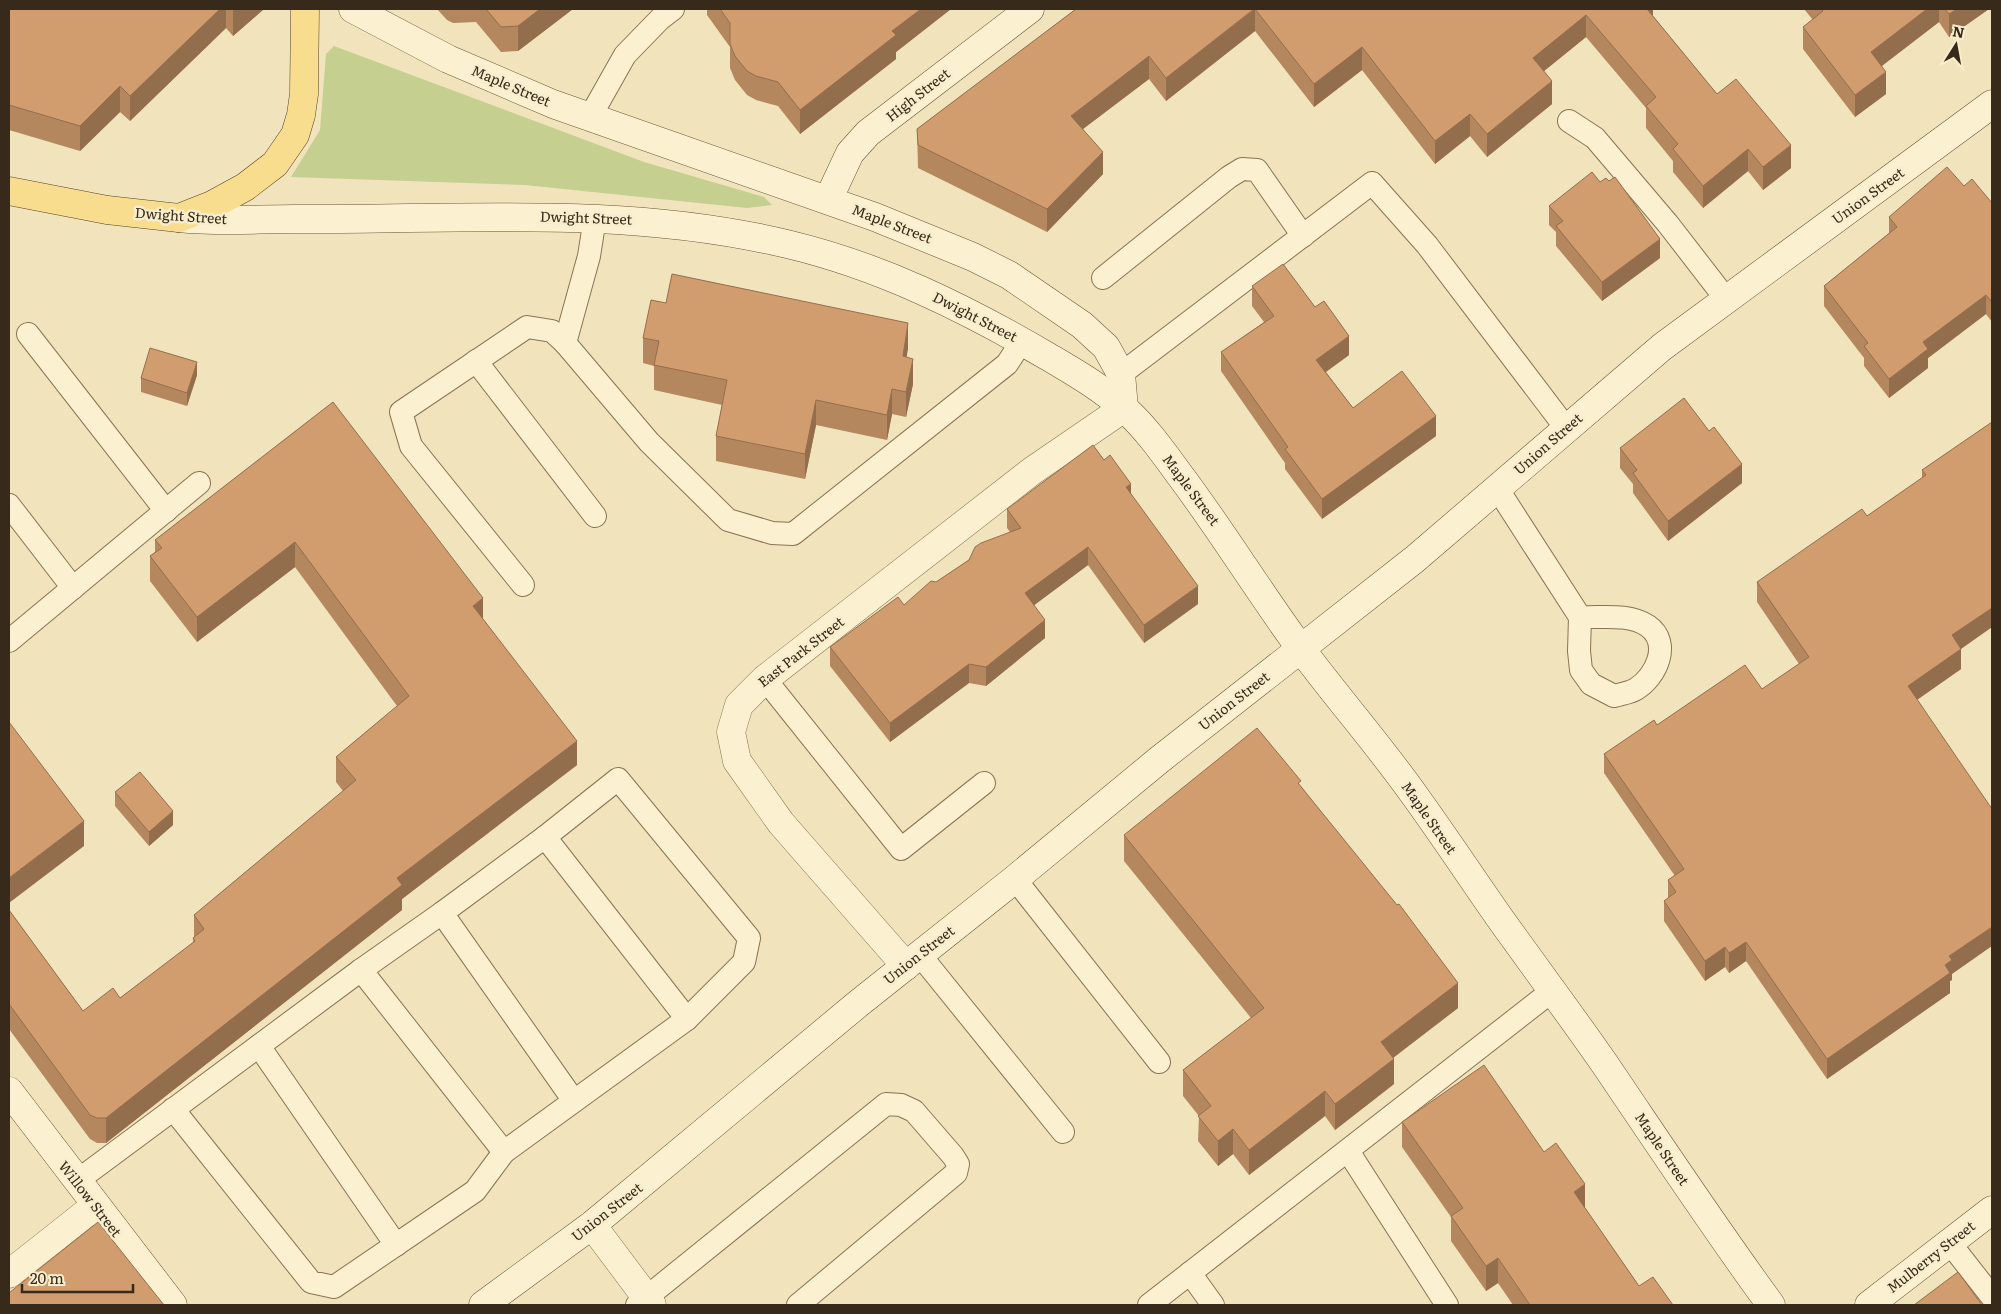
<svg xmlns="http://www.w3.org/2000/svg" width="2001" height="1314" font-family="Literata,serif">
<style>
.green{fill:#c5cf8f}
.lines{fill:none;stroke-linecap:round;stroke-linejoin:round}
.lane-casing{stroke:#8a7354;stroke-width:24}
.street-casing{stroke:#8a7354;stroke-width:29}
.secondary-casing{stroke:#6b5438;stroke-width:29}
.primary-casing{stroke:#564129;stroke-width:29}
.lane{stroke:#fbf0cf;stroke-width:22}
.street{stroke:#fbf0cf;stroke-width:28}
.secondary{stroke:#fbf0cf;stroke-width:28}
.primary{stroke:#f8dd8f;stroke-width:28}
.wall{fill:#b5875f}
.shaded-wall{fill:#936e4d}
.building{fill:#d29d6e;stroke:#936e4d}
.labels{text-anchor:middle;stroke-width:5;stroke-linejoin:round;paint-order:stroke}
.street-label{font-size:14px;fill:#372a1a;stroke:#f8edcc}
</style>
<rect width="100%" height="100%" fill="#f1e4bc"/>
<polygon class="green" points="334,46 644,162 764,197 772,205 747,208 525,185 291,177 320,130 326,54"/>
<g class="lines">
<defs>
<g id="lane">
<polyline points="590,117 625,55 660,19 673,9"/>
<polyline points="1569,121 1595,138 1668,224 1726,299"/>
<polyline points="1103,278 1229,177 1242,169 1257,170 1303,236"/>
<polyline points="28,334 166,511"/>
<polyline points="565,343 589,256 595,218"/>
<polyline points="476,361 595,516"/>
<polyline points="1121,374 1372,183 1427,245 1566,428"/>
<path d="M1497 488 1580 617 1579 651 1581 670 1591 684 1614 696C1620 694 1630 693 1636 689 1656 677 1672 643 1648 626 1629 613 1601 618 1580 617"/>
<polyline points="9,505 73,588"/>
<polyline points="523,585 411,446 401,412 527,327 552,331 565,343 649,442 728,520 772,533 793,534 1007,364 1022,341"/>
<polyline points="9,641 199,483"/>
<polyline points="765,679 901,849 984,783"/>
<polyline points="545,837 687,1019"/>
<polyline points="1015,879 1159,1062"/>
<polyline points="442,913 574,1101"/>
<polyline points="920,955 1063,1132"/>
<polyline points="361,970 504,1152"/>
<polyline points="259,1046 396,1245"/>
<polyline points="1348,1151 1447,1305"/>
<polyline points="77,1181 93,1169 361,970 442,913 545,837 618,779 749,938 744,962 687,1019 504,1152 475,1191 334,1287 311,1282 173,1109"/>
<polyline points="1949,1242 1992,1297"/>
<polyline points="1190,1273 1213,1305"/>
<polyline points="637,1305 886,1104 901,1105 914,1111 953,1156 958,1164 956,1173 798,1305"/>
<polyline points="1149,1305 1552,991"/>
</g>
<g id="street">
<polyline points="906,966 781,823 737,761 731,732 739,705 765,679 1032,471 1124,408"/>
<polyline points="592,1225 652,1305"/>
<polyline points="9,1274 95,1206"/>
</g>
<g id="secondary">
<polyline points="353,9 448,59 553,104 875,217 973,257 1009,275 1082,325 1106,347 1121,374 1124,408"/>
<polyline points="828,200 850,153 868,133 1030,9"/>
<path d="M179 218C217 222 256 219 295 219 462 220 623 205 787 244 880 266 965 308 1047 356 1074 372 1102 388 1125 409 1146 428 1163 452 1179 474 1219 527 1254 584 1293 638 1332 692 1377 742 1415 796 1444 836 1471 877 1499 917 1534 966 1570 1014 1604 1063 1659 1144 1713 1226 1771 1305"/>
<polyline points="9,1091 173,1305"/>
<polyline points="483,1305 592,1225 859,1003 1015,879 1159,760 1415,559 1662,347 1992,104"/>
<polyline points="1869,1305 1992,1210"/>
</g>
<polyline id="primary" points="9,191 107,210 179,218 212,205 245,187 275,164 295,135 301,115 304,94 305,9"/>
</defs>
<use href="#lane" class="lane-casing"/>
<use href="#street" class="street-casing"/>
<use href="#secondary" class="secondary-casing"/>
<use href="#primary" class="primary-casing"/>
<use href="#lane" class="lane"/>
<use href="#street" class="street"/>
<use href="#secondary" class="secondary"/>
<use href="#primary" class="primary"/>
</g>
<g class="wall">
<polygon points="9,9 264,9 233,36 226,28 130,121 120,112 80,151 9,130"/>
<polygon points="437,9 573,9 518,51 501,52 476,22 453,23 447,20"/>
<polygon points="707,9 951,9 896,52 896,59 800,134 778,106 756,100 747,95 735,80 730,68 730,47 707,15"/>
<polygon points="1076,9 1653,9 1653,16 1717,94 1791,168 1763,190 1748,171 1703,208 1673,172 1673,161 1646,128 1646,108 1586,37 1544,71 1552,104 1487,157 1470,136 1435,164 1362,70 1314,107 1255,31 1166,101 1149,79 1083,129 1103,174 1047,232 918,168 917,129"/>
<polygon points="1804,9 1989,9 1949,37 1939,22 1882,66 1886,94 1855,117 1803,49 1803,27 1813,20"/>
<polygon points="1964,186 1992,203 1992,322 1986,314 1928,358 1928,368 1889,398 1864,366 1864,358 1824,306 1824,286 1889,233 1889,217"/>
<polygon points="1549,206 1660,258 1602,301 1556,246 1556,232 1549,225"/>
<polygon points="1252,286 1349,355 1326,372 1353,408 1436,436 1322,519 1285,469 1285,463 1221,371 1221,352 1264,322 1252,306"/>
<polygon points="643,338 908,348 906,357 913,384 906,417 892,414 887,440 816,425 805,479 716,461 716,436 722,405 654,390 654,366 643,363"/>
<polygon points="197,375 187,406 141,392 141,378"/>
<polygon points="333,402 483,619 577,765 402,899 402,910 106,1143 97,1143 90,1139 9,1029 9,910 83,1011 120,998 193,943 193,938 194,937 194,915 343,791 336,782 336,757 397,706 295,567 197,642 150,581 150,556 155,552 155,540"/>
<polygon points="1992,422 1992,627 1961,649 1961,669 1917,700 1952,974 1952,980 1950,981 1950,993 1827,1079 1746,961 1729,973 1725,967 1705,981 1664,921 1664,901 1668,898 1668,880 1675,876 1604,773 1604,754 1657,725 1762,689 1799,664 1757,602 1757,582 1867,516 1922,478 1922,470"/>
<polygon points="1620,448 1742,483 1668,541 1633,493 1633,484 1620,468"/>
<polygon points="1104,460 1131,494 1198,604 1144,643 1088,565 1034,605 1045,638 986,686 969,683 890,742 830,666 830,647 904,605 936,582 1010,532 1007,528 1007,509"/>
<polygon points="1301,786 1458,1008 1393,1058 1394,1084 1335,1130 1325,1116 1249,1175 1233,1154 1218,1166 1198,1141 1199,1116 1183,1096 1183,1070 1251,1018 1124,861 1124,835"/>
<polygon points="115,792 173,825 149,846 115,806"/>
<polygon points="1402,1122 1544,1152 1585,1208 1639,1286 1673,1305 1513,1305 1498,1283 1486,1291 1451,1241 1451,1217 1402,1147"/>
</g>
<g class="shaded-wall">
<polygon points="220,9 226,9 226,28 130,121 130,96"/>
<polygon points="235,9 264,9 233,36 233,10"/>
<polygon points="540,9 573,9 518,51 518,26"/>
<polygon points="921,9 951,9 896,52 896,59 800,134 800,110 892,31"/>
<polygon points="1255,9 1255,31 1166,101 1166,78"/>
<polygon points="1645,9 1653,9 1653,23"/>
<polygon points="1927,9 1939,9 1939,22 1871,74 1871,52"/>
<polygon points="1957,9 1989,9 1949,37 1949,14"/>
<polygon points="1586,15 1586,37 1533,80 1533,58"/>
<polygon points="1362,47 1362,70 1314,107 1314,84"/>
<polygon points="1149,56 1149,79 1071,138 1071,116"/>
<polygon points="1886,72 1886,94 1855,117 1855,95"/>
<polygon points="1552,81 1552,104 1487,157 1487,134"/>
<polygon points="120,86 120,112 80,151 80,126"/>
<polygon points="1470,114 1470,136 1435,164 1435,141"/>
<polygon points="1791,145 1791,168 1763,190 1763,167"/>
<polygon points="1748,149 1748,171 1703,208 1703,186"/>
<polygon points="1103,152 1103,174 1047,232 1047,209"/>
<polygon points="1660,239 1660,258 1602,301 1602,282"/>
<polygon points="1986,295 1986,314 1928,358 1928,368 1889,398 1889,379 1923,342"/>
<polygon points="908,323 908,348 903,382 903,356"/>
<polygon points="1349,336 1349,355 1316,379 1316,360"/>
<polygon points="913,359 913,384 906,417 906,392"/>
<polygon points="197,362 197,375 187,406 187,393"/>
<polygon points="892,389 892,414 887,440 887,415"/>
<polygon points="816,400 816,425 805,479 805,454"/>
<polygon points="1436,416 1436,436 1322,519 1322,499"/>
<polygon points="1742,464 1742,483 1668,541 1668,521"/>
<polygon points="1131,484 1131,502 1126,487"/>
<polygon points="295,542 295,567 197,642 197,617"/>
<polygon points="1088,547 1088,565 1025,612 1025,593"/>
<polygon points="1198,586 1198,604 1144,643 1144,625"/>
<polygon points="483,598 483,623 473,606"/>
<polygon points="1992,608 1992,627 1952,655 1952,635"/>
<polygon points="1045,620 1045,638 986,686 986,667"/>
<polygon points="1961,649 1961,669 1908,706 1908,686"/>
<polygon points="969,664 969,683 890,742 890,723"/>
<polygon points="577,741 577,765 402,899 402,910 106,1143 106,1118 397,878"/>
<polygon points="173,811 173,825 149,846 149,832"/>
<polygon points="84,821 84,846 9,903 9,878"/>
<polygon points="1992,927 1992,946 1952,974 1952,980 1950,981 1950,993 1827,1079 1827,1059 1945,965 1949,956"/>
<polygon points="1746,942 1746,961 1729,973 1729,953"/>
<polygon points="1725,947 1725,967 1705,981 1705,961"/>
<polygon points="1458,983 1458,1008 1381,1067 1381,1042"/>
<polygon points="1394,1059 1394,1084 1335,1130 1335,1104"/>
<polygon points="1325,1091 1325,1116 1249,1175 1249,1150"/>
<polygon points="1233,1129 1233,1154 1218,1166 1218,1141"/>
<polygon points="1585,1184 1585,1210 1574,1192"/>
<polygon points="1498,1258 1498,1283 1486,1291 1486,1266"/>
</g>
<g class="building">
<polygon points="9,9 220,9 130,96 120,86 80,126 9,105"/>
<polygon points="486,9 540,9 518,26 501,27"/>
<polygon points="720,9 921,9 892,31 896,35 800,110 778,82 756,76 747,71 735,56 730,44 730,23"/>
<polygon points="1076,9 1254,9 1166,78 1149,56 1071,116 1103,152 1047,209 918,145 917,129"/>
<polygon points="1255,9 1647,9 1717,94 1736,79 1791,145 1763,167 1748,149 1703,186 1673,149 1678,144 1646,106 1656,97 1586,15 1533,58 1552,81 1487,134 1470,114 1435,141 1362,47 1314,84"/>
<polygon points="1821,9 1927,9 1871,52 1886,72 1855,95 1803,27 1823,11"/>
<polygon points="1945,9 1957,9 1949,14"/>
<polygon points="1947,167 1964,186 1972,179 1992,203 1992,302 1986,295 1923,342 1928,349 1889,379 1864,346 1868,343 1824,286 1897,227 1889,217"/>
<polygon points="1592,172 1600,182 1606,178 1609,181 1615,177 1660,239 1602,282 1556,226 1563,221 1549,206"/>
<polygon points="1283,264 1315,307 1324,301 1349,336 1316,360 1353,408 1402,371 1436,416 1322,499 1285,449 1288,447 1221,352 1274,316 1252,286"/>
<polygon points="672,274 908,323 903,356 913,359 906,392 892,389 887,415 816,400 805,454 716,436 727,380 654,365 659,341 643,338 651,300 666,303"/>
<polygon points="150,348 197,362 187,393 141,378"/>
<polygon points="1684,398 1709,431 1714,427 1742,464 1668,521 1633,473 1637,470 1620,448"/>
<polygon points="333,402 483,598 473,606 577,741 397,878 402,885 106,1118 97,1118 90,1115 9,1004 9,910 83,1011 113,988 120,998 195,941 193,938 204,929 194,915 356,780 336,757 409,696 295,542 197,617 150,556 162,548 155,540"/>
<polygon points="1992,422 1992,608 1952,635 1961,649 1908,686 1992,809 1992,927 1949,956 1952,960 1945,965 1950,973 1827,1059 1746,942 1729,953 1725,947 1705,961 1664,901 1676,892 1668,880 1684,869 1604,754 1654,720 1657,725 1745,665 1762,689 1809,657 1757,582 1862,509 1867,516 1926,475 1922,470"/>
<polygon points="1093,445 1104,460 1110,455 1131,484 1126,487 1198,586 1144,625 1088,547 1025,593 1045,620 986,667 969,664 890,723 830,647 898,597 904,605 931,581 936,582 969,560 975,547 981,543 1021,528 1007,509"/>
<polygon points="9,722 84,821 9,878"/>
<polygon points="1257,728 1301,781 1298,783 1397,905 1399,904 1458,983 1381,1042 1394,1059 1335,1104 1325,1091 1249,1150 1233,1129 1218,1141 1198,1116 1211,1106 1183,1070 1264,1008 1124,835"/>
<polygon points="140,772 173,811 149,832 115,792"/>
<polygon points="1484,1065 1544,1152 1556,1143 1585,1184 1574,1192 1639,1286 1653,1277 1673,1305 1530,1305 1498,1258 1486,1266 1451,1216 1463,1208 1402,1122"/>
<polygon points="98,1222 164,1305 9,1305 9,1293"/>
<polygon points="1958,1272 1982,1305 1914,1305"/>
</g>
<g class="labels">
<g class="street-label">
<text transform="translate(511 86) rotate(23)" y="5">Maple Street</text>
<text transform="translate(918 95) rotate(-38)" y="5">High Street</text>
<text transform="translate(1868 196) rotate(-36)" y="5">Union Street</text>
<text transform="translate(181 216) rotate(4)" y="5">Dwight Street</text>
<text transform="translate(586 218) rotate(2)" y="5">Dwight Street</text>
<text transform="translate(892 224) rotate(21)" y="5">Maple Street</text>
<text transform="translate(975 317) rotate(27)" y="5">Dwight Street</text>
<text transform="translate(1548 444) rotate(-41)" y="5">Union Street</text>
<text transform="translate(1191 490) rotate(53)" y="5">Maple Street</text>
<text transform="translate(801 652) rotate(-38)" y="5">East Park Street</text>
<text transform="translate(1234 701) rotate(-38)" y="5">Union Street</text>
<text transform="translate(1429 818) rotate(55)" y="5">Maple Street</text>
<text transform="translate(919 955) rotate(-38)" y="5">Union Street</text>
<text transform="translate(1662 1149) rotate(56)" y="5">Maple Street</text>
<text transform="translate(90 1199) rotate(52)" y="5">Willow Street</text>
<text transform="translate(607 1212) rotate(-38)" y="5">Union Street</text>
<text transform="translate(1931 1257) rotate(-38)" y="5">Mulberry Street</text>
</g>
</g>
<rect width="2001" height="1314" fill="none" stroke="#372a1a" stroke-width="20"/>
<g transform="translate(1956 45) rotate(11)" stroke="#f8edcc" stroke-width="4" paint-order="stroke">
<path d="M0-4L9 19L0 12L-9 19Z" fill="#372a1a"/>
<text y="-8" font-size="14" font-weight="bold" text-anchor="middle" fill="#372a1a">N</text>
</g>
<path d="M22 1284v8h111v-8" fill="none" stroke="#372a1a" stroke-width="2.5"/>
<text x="30" y="1284" font-size="15" fill="#372a1a" stroke="#f8edcc" stroke-width="4" paint-order="stroke">20 m</text>
</svg>
